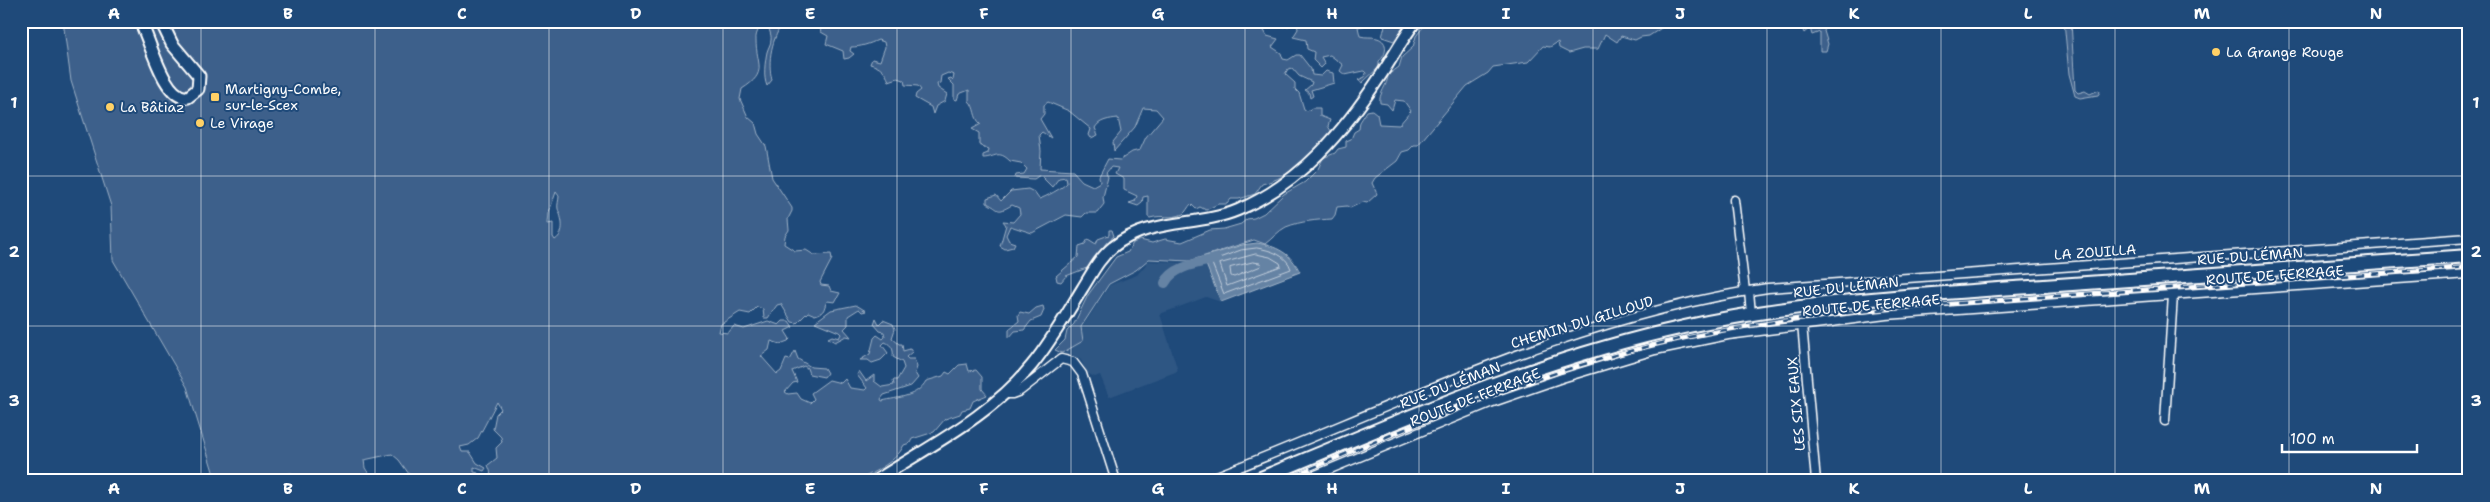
<svg xmlns="http://www.w3.org/2000/svg" width="2490" height="502" font-family="'Shantell Sans',sans-serif">
<style>
.built{fill:#2e5683}
.green{fill:#3c618b;stroke:#9eb0c5;fill-rule:evenodd}
.water{fill:#6583a4;stroke:#a3b5c8}
.lines{fill:none;stroke-linecap:round;stroke-linejoin:round}
.shore{stroke:#c1cddb;stroke-width:1}
.canal{stroke:#6583a4;stroke-width:10}
.minor-casing{stroke:#fff;stroke-width:11}
.tertiary-casing{stroke:#fff;stroke-width:14}
.secondary-casing{stroke:#fff;stroke-width:15}
.primary-casing{stroke:#fff;stroke-width:16}
.minor{stroke:#1f4a7a;stroke-width:8}
.tertiary{stroke:#1f4a7a;stroke-width:10}
.secondary{stroke:#1f4a7a;stroke-width:11}
.primary{stroke:#1f4a7a;stroke-width:12}
.rail-casing{stroke:#fff;stroke-width:4.5}
.rail{stroke:#1f4a7a;stroke-width:2.5;stroke-dasharray:8;stroke-linecap:butt}
.grid{fill:none;stroke:#fff;stroke-width:1;stroke-opacity:0.55}
.poi-dot{fill:#ffd166;stroke:#1f4a7a;stroke-width:2}
.labels{text-anchor:middle;stroke-width:4;stroke-linejoin:round;paint-order:stroke}
.poi-label{font-size:14px;fill:#fff;stroke:#1f4a7a;text-anchor:start}
.street-label{font-size:14px;fill:#fff;stroke:#1f4a7a}
.neatline{fill:none;stroke:#fff;stroke-width:2}
.grid-label{font-size:16px;text-anchor:middle;font-weight:bold;fill:#fff}
</style>
<rect width="100%" height="100%" fill="#1f4a7a"/>
<filter id="ink" filterUnits="userSpaceOnUse"><feTurbulence type="fractalNoise" baseFrequency=".02" numOctaves="2"/><feDisplacementMap in="SourceGraphic" scale="10" xChannelSelector="R" yChannelSelector="G"/><feConvolveMatrix kernelMatrix="1 2 1 2 8 2 1 2 1" color-interpolation-filters="sRGB"/></filter>
<g filter="url(#ink)">
<polygon class="built" points="1257,243 1274,247 1287,254 1300,272 1221,302 1206,297 1160,314 1178,371 1109,397 1100,375 1095,377 1087,373 1080,358 1064,355 1110,285 1137,275 1149,261 1191,263 1240,245"/>
<g class="green">
<path d="M63 21H759C761 30 755 32 756 40 756 65 769 72 742 89L740 99 748 117 755 123 758 134 766 146 772 178 792 208V211L788 219 789 230 785 236 784 244 795 251 806 250 814 255 831 254 832 259 820 282 821 285 829 286 831 291 840 293 835 302 827 301C823 309 826 312 815 315L808 312 797 323 792 322 781 304 777 305 768 318H764L763 309 757 307 750 314 740 312 721 324 719 332 728 333 734 326 744 329 768 321 779 325 783 321H789L793 327 785 331 790 339 788 341 780 344 771 341 769 350 761 356 777 374 781 371 786 359 790 360 795 351 798 359 811 367 824 368 827 373 824 377 809 374 807 368 804 366 792 371 797 382 793 383 785 392 788 394 797 393 801 399 810 403 814 399 811 393 829 380 841 383 845 379 850 388 865 390 867 388 857 375 859 371 866 381 874 375V381L882 387 894 385 893 380H897L904 368 902 362 893 357C894 350 892 345 885 342L882 345 888 353 881 360 872 363 868 360H860L870 354 874 338 877 335 883 339 885 337 884 332 880 331 874 324 876 318 879 324 883 320 893 324 895 329 892 338 899 344H902L903 351 910 349 912 352 906 357 908 359H914L917 367 915 373 918 378 911 386 884 395 881 399 882 401C899 397 917 397 926 381L943 376 946 372 950 374 959 365 967 364 969 371 976 370 982 377V389L987 395 973 401 970 408 962 410 960 414 945 419 934 432 912 439 910 443 904 445C896 463 874 471 858 481H478L481 477 487 479C493 474 490 471 488 465L497 458 496 448 502 442 501 437 493 429 496 414 501 409 497 402 478 438 469 445 460 447 462 452H470L477 463 486 468 484 471 474 467V472L478 473V476L469 477 464 481H395L397 475 404 479 409 474 399 460 392 454 364 460 365 468 374 481H298L292 473 283 474 274 481H216L187 387 113 260 111 206 71 81ZM556 192 559 196C559 200 557 205 558 209 562 218 566 233 555 240L553 237V223L548 224 549 212Z"/>
<path d="M769 21H784C772 38 767 61 772 80L767 86C763 77 765 62 767 52 768 48 771 44 771 40 772 33 767 29 769 21Z"/>
<path d="M818 21H1259L1267 36 1278 39 1272 47 1281 53 1283 59 1288 60 1296 55H1300L1311 69 1312 75 1321 76 1326 71 1333 73 1334 83 1311 90 1313 96 1310 98 1309 93 1305 90 1311 85 1312 82 1299 76 1292 68 1288 69 1285 74 1295 83V89L1299 93 1304 109 1307 111 1312 108H1320V116L1330 120 1328 126 1331 131C1314 155 1291 177 1262 184L1255 194 1239 199H1231L1227 204H1218L1206 210 1200 207 1196 209 1191 204C1188 207 1186 212 1183 214 1169 220 1164 214 1150 218L1148 217V196L1143 197 1142 203 1138 206 1129 203 1135 201 1137 196 1124 190V179L1115 174 1118 168 1111 167 1106 173 1108 177 1103 197 1104 204 1097 213H1086L1082 217 1066 215 1032 233 1010 226 1006 235 1009 241 1015 243 1013 247 1005 249 1000 246 1006 225 1003 221 1013 222 1020 214 1019 208 1012 205C996 214 1001 210 987 203V198L996 195 1001 201 1011 191 1028 189 1034 192 1039 199C1044 198 1064 187 1067 183L1066 177 1059 178 1052 187 1040 175 1034 179 1015 178 1016 175 1024 174 1027 169 1021 163 1010 161C998 149 995 158 983 158V155L988 153 989 149 979 145V133L972 129 981 124C973 118 976 107 969 101V90L959 94 957 100 954 99V85L948 79 951 78 953 80 954 75 948 73 941 76 940 83 937 84 938 88 947 94 945 101 936 106 933 114 931 107 915 98 916 94 921 90 918 86 905 85 904 80 898 78 889 81C885 71 880 67 870 64L872 59 880 61 885 47 884 42 878 40C869 44 861 47 851 47L850 51 854 54 849 58 844 59 843 51 826 44 828 36 821 32ZM1048 102 1069 111 1091 129 1089 135 1091 138 1098 135 1095 128C1099 120 1110 119 1118 118L1121 132 1113 142 1114 151 1135 127 1143 108 1156 109 1163 117 1146 137 1140 150 1132 152 1120 160 1108 159 1099 176 1100 182 1093 186 1082 181 1073 171 1040 169 1041 151 1039 135 1042 132 1051 138 1040 119 1044 114V105Z"/>
<path d="M1280 21H1405V24L1394 41 1382 37 1385 26 1381 22 1358 27 1360 36C1367 38 1371 36 1377 38 1389 41 1387 55 1379 61V67L1362 83 1358 80 1365 77 1366 73 1364 71 1345 75 1340 71 1343 65 1330 55 1321 57 1325 64 1321 68 1313 60 1314 52 1307 49 1306 40 1293 37 1298 29 1297 24 1283 27 1279 23Z"/>
<path d="M1428 21H1672L1649 36 1641 37 1635 40 1621 36 1617 42 1605 34 1598 49H1583L1569 53 1559 48 1558 42 1550 47 1543 46 1528 62 1493 67 1488 73 1467 86 1418 145H1414L1409 150 1402 152 1397 161 1375 178 1372 183 1377 194 1367 203 1363 202 1350 208 1347 206 1337 207 1335 215 1332 219C1317 220 1301 221 1286 227 1278 231 1272 239 1265 244L1254 240 1189 261 1149 259 1136 270 1109 284 1081 327 1083 341 1062 353 1055 350 1065 340 1067 331 1074 324 1088 295 1116 257 1128 252 1133 243 1140 240 1152 243 1165 239 1182 242 1210 230 1224 229 1241 224 1247 219 1254 218 1264 213 1284 194 1305 182 1318 169 1323 158 1335 153 1338 149 1346 147V141L1351 139 1354 132 1359 129 1360 122 1367 111 1372 110 1377 114 1379 124 1399 125 1411 111 1404 101 1395 100 1392 110 1387 104 1380 103C1378 94 1388 85 1388 75L1399 67 1402 57 1413 47 1416 36Z"/>
<polygon points="1789,21 1829,21 1824,31 1828,44 1826,51 1820,51 1820,32 1812,35 1810,28 1804,33 1801,26 1790,30"/>
<polygon points="2064,21 2071,21 2075,90 2078,93 2085,91 2090,94 2099,90 2100,92 2098,95 2080,98 2075,96 2069,74"/>
<polygon points="1109,230 1112,230 1114,236 1106,243 1092,266 1066,276 1061,282 1057,281 1056,276 1078,257 1079,246 1085,244 1088,239 1096,244 1098,239 1109,235"/>
<polygon points="856,305 866,311 862,312 859,309 848,316 848,325 844,329 851,337 846,336 835,342 828,338 832,336 839,338 841,334 839,332 815,322 831,310"/>
<polygon points="1043,306 1044,310 1041,317 1031,321 1024,330 1015,331 1009,338 1009,329 1019,321 1018,315 1020,312 1029,314 1036,308"/>
</g>
<path class="water" d="M1257 243C1276 246 1291 253 1300 272L1221 302 1203 257 1242 245Z"/>
<g class="lines">
<g class="shore">
<path d="M1257 248C1270 250 1287 255 1291 269L1224 294 1211 261 1241 250Z"/>
<polygon points="1256,254 1270,257 1280,263 1281,266 1227,286 1220,264"/>
<polygon points="1253,262 1260,263 1261,266 1234,277 1231,276 1230,268"/>
</g>
<path class="canal" d="M1165 283C1173 266 1200 263 1216 259"/>
<defs>
<g id="minor">
<polyline points="1734,200 1745,291"/>
<polyline points="1749,291 1751,314"/>
<polyline points="1802,324 1816,481"/>
<polyline points="1006,394 1012,394 1020,391 1061,359 1073,362 1082,374 1116,481"/>
<polyline points="2165,421 2173,295"/>
<path d="M1204 481C1389 410 1570 316 1768 288L2469 238"/>
<polyline points="1301,481 1490,403 1562,378 1655,350 1728,335 1886,315 2469,274"/>
</g>
<path id="tertiary" d="M875 481C929 446 991 416 1032 365 1051 342 1066 315 1082 289 1091 275 1099 258 1113 247 1148 218 1198 227 1238 210 1301 183 1344 131 1381 75 1393 57 1403 38 1416 21"/>
<path id="secondary" d="M140 21C150 39 164 101 188 97L198 89 199 76 172 44 161 21"/>
<path id="primary" d="M1254 481C1394 423 1534 360 1684 327 1802 301 1923 294 2044 286 2186 276 2327 266 2469 256"/>
</defs>
<use href="#minor" class="minor-casing"/>
<use href="#tertiary" class="tertiary-casing"/>
<use href="#secondary" class="secondary-casing"/>
<use href="#primary" class="primary-casing"/>
<use href="#minor" class="minor"/>
<use href="#tertiary" class="tertiary"/>
<use href="#secondary" class="secondary"/>
<use href="#primary" class="primary"/>
<defs>
<path id="rail" d="M1281 481C1403 430 1525 376 1654 345 1781 314 1911 307 2042 297 2184 287 2326 277 2469 267"/>
</defs>
<use href="#rail" class="rail-casing"/>
<use href="#rail" class="rail"/>
</g>
</g>
<path class="grid" d="M201 21V481M375 21V481M549 21V481M723 21V481M897 21V481M1071 21V481M1245 21V481M1419 21V481M1593 21V481M1767 21V481M1941 21V481M2115 21V481M2289 21V481M21 176H2469M21 326H2469"/>
<g class="poi-dot">
<circle cx="2216" cy="52" r="5"/>
<rect x="210" y="92" width="10" height="10" rx="2.5"/>
<circle cx="110" cy="107" r="5"/>
<circle cx="200" cy="123" r="5"/>
</g>
<g class="labels">
<g class="poi-label">
<text x="2226" y="57">La Grange Rouge</text>
<text x="225" y="94">Martigny-Combe,<tspan x="225" dy="16">sur-le-Scex</tspan></text>
<text x="120" y="112">La Bâtiaz</text>
<text x="210" y="128">Le Virage</text>
</g>
<g class="street-label">
<text transform="translate(2095 252) rotate(-4)" y="5">LA ZOUILLA</text>
<text transform="translate(2250 256) rotate(-4)" y="5">RUE DU LÉMAN</text>
<text transform="translate(2275 275) rotate(-4)" y="5">ROUTE DE FERRAGE</text>
<text transform="translate(1846 287) rotate(-6)" y="5">RUE DU LÉMAN</text>
<text transform="translate(1871 305) rotate(-5)" y="5">ROUTE DE FERRAGE</text>
<text transform="translate(1582 322) rotate(-17)" y="5">CHEMIN DU GILLOUD</text>
<text transform="translate(1450 385) rotate(-21)" y="5">RUE DU LÉMAN</text>
<text transform="translate(1475 397) rotate(-21)" y="5">ROUTE DE FERRAGE</text>
<text transform="translate(1796 404) rotate(-95)" y="5">LES SIX EAUX</text>
</g>
</g>
<rect width="2490" height="502" fill="none" stroke="#1f4a7a" stroke-width="55"/>
<path d="M2282 444v8h135v-8" fill="none" stroke="#ffffff" stroke-width="2.5"/>
<text x="2290" y="444" font-size="15" fill="#ffffff" stroke="#1f4a7a" stroke-width="4" paint-order="stroke">100 m</text>
<rect x="28" y="28" width="2434" height="446" class="neatline"/>
<g class="grid-label">
<text x="114" y="19">A</text>
<text x="288" y="19">B</text>
<text x="462" y="19">C</text>
<text x="636" y="19">D</text>
<text x="810" y="19">E</text>
<text x="984" y="19">F</text>
<text x="1158" y="19">G</text>
<text x="1332" y="19">H</text>
<text x="1506" y="19">I</text>
<text x="1680" y="19">J</text>
<text x="1854" y="19">K</text>
<text x="2028" y="19">L</text>
<text x="2202" y="19">M</text>
<text x="2376" y="19">N</text>
<text x="14" y="108">1</text>
<text x="2476" y="108">1</text>
<text x="14" y="257">2</text>
<text x="2476" y="257">2</text>
<text x="14" y="406">3</text>
<text x="2476" y="406">3</text>
<text x="114" y="494">A</text>
<text x="288" y="494">B</text>
<text x="462" y="494">C</text>
<text x="636" y="494">D</text>
<text x="810" y="494">E</text>
<text x="984" y="494">F</text>
<text x="1158" y="494">G</text>
<text x="1332" y="494">H</text>
<text x="1506" y="494">I</text>
<text x="1680" y="494">J</text>
<text x="1854" y="494">K</text>
<text x="2028" y="494">L</text>
<text x="2202" y="494">M</text>
<text x="2376" y="494">N</text>
</g>
</svg>
